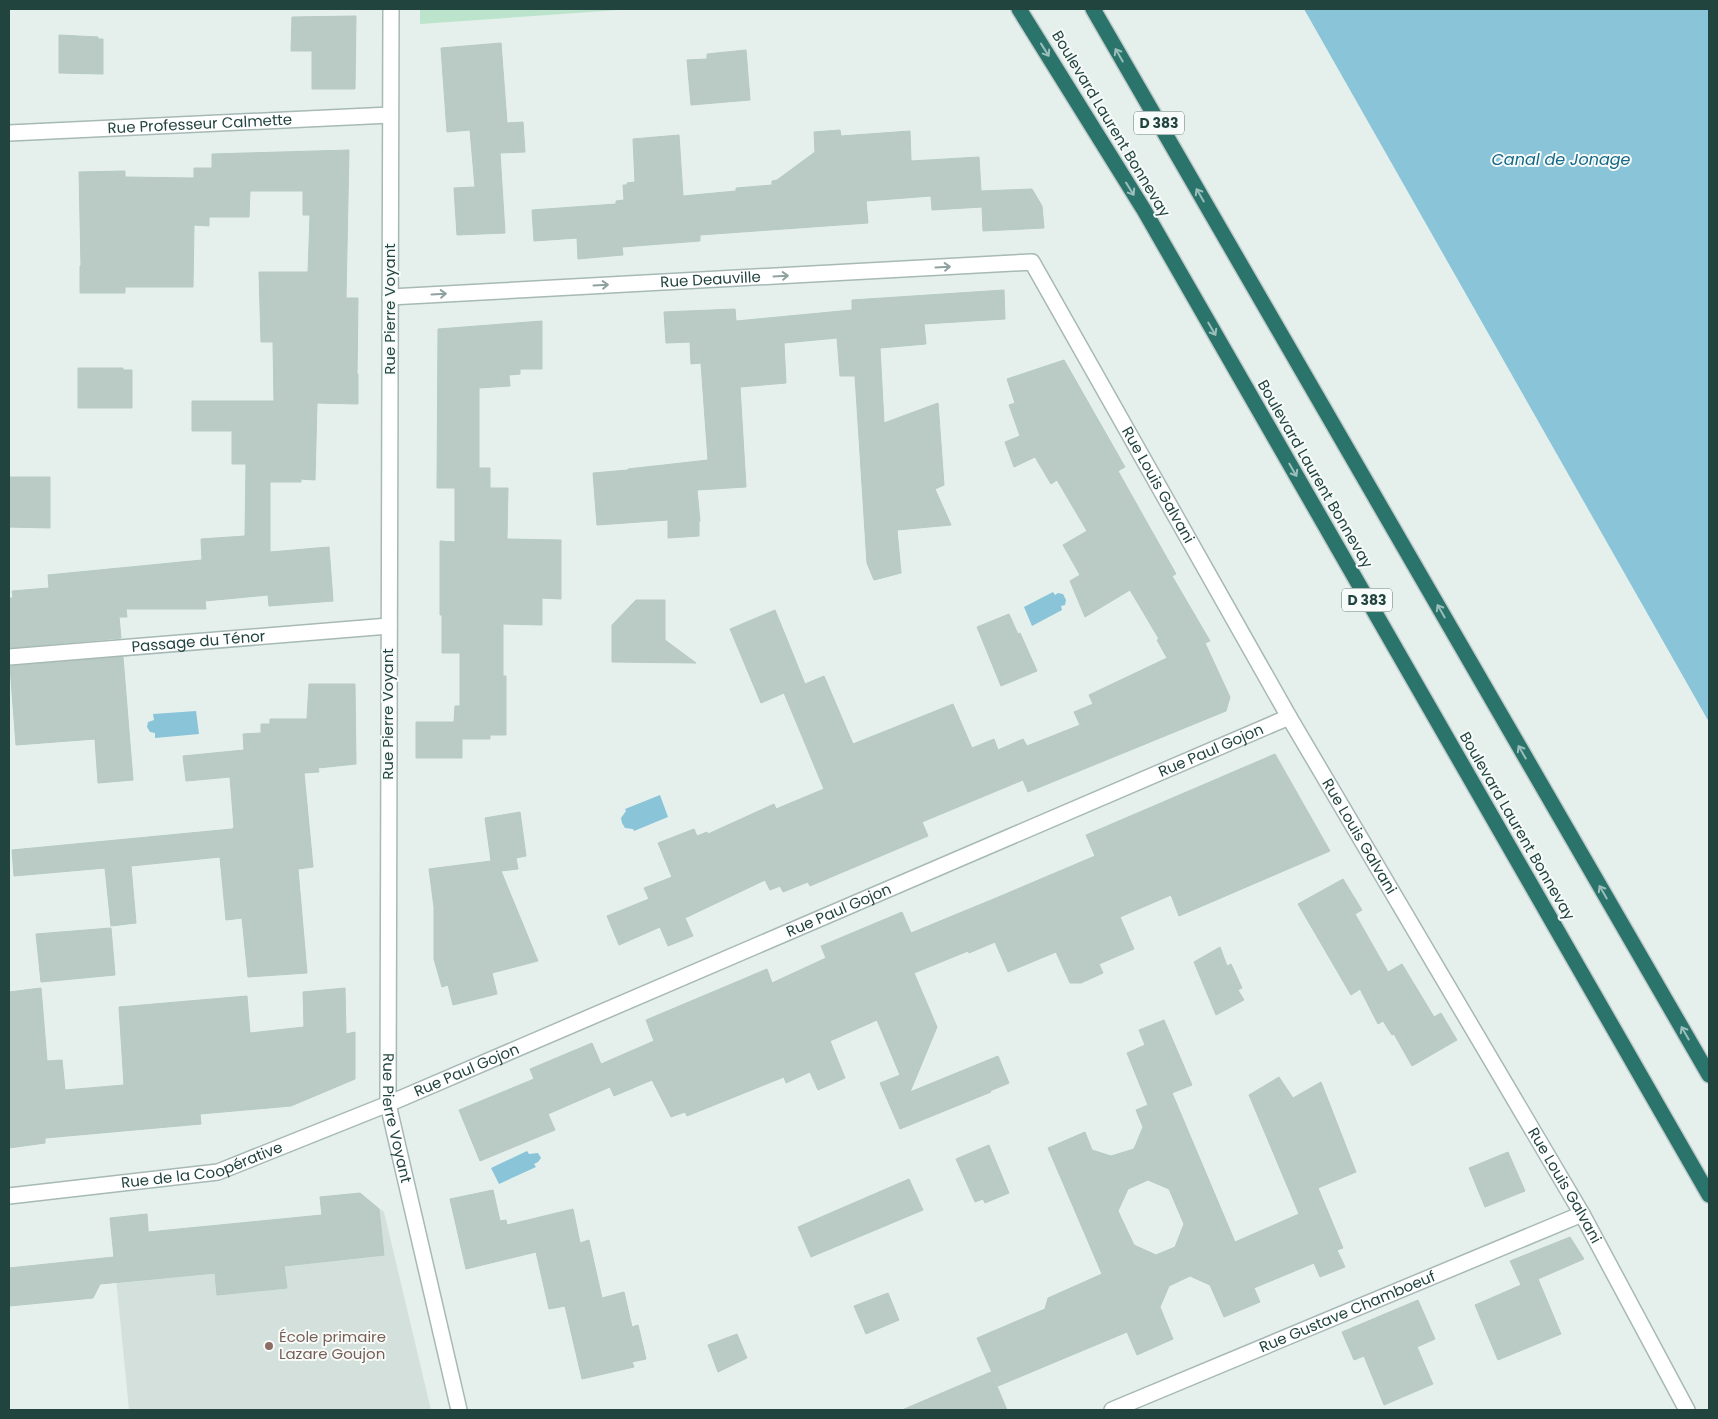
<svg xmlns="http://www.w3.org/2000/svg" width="1718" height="1419" font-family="Poppins,sans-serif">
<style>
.built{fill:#d3e0db}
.green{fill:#bce3cb}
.water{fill:#89c4d9}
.building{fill:#bacbc6;stroke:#b7cac4;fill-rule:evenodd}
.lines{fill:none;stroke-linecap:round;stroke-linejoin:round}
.minor-casing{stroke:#a7b9b5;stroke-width:18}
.highway-casing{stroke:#c1cbc9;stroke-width:18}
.minor{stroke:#fff;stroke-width:15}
.highway{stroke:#2a746c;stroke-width:15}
.oneway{stroke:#9bbeba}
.oneway2{stroke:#90a29f}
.education-dot{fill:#8d6e63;stroke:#f7fbf9;stroke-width:2}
.labels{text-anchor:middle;stroke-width:4;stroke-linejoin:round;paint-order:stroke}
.shield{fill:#f7fbf9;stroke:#627b77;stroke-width:1}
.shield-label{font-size:14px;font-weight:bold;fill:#22443f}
.street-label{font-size:15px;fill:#22443f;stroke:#f7fbf9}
.education-label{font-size:15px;fill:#785e54;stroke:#f7fbf9;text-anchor:start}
.water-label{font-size:16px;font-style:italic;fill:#146888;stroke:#f7fbf9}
</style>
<rect width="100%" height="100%" fill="#e5f0ec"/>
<polygon class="built" points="360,1193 384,1212 431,1410 129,1410 110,1218 147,1214 149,1232 322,1215"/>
<polygon class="green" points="420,9 633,9 420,24"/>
<g class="water">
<polygon points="1304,9 1709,9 1709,722"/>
<polygon points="1053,592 1055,595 1058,593 1063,594 1066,600 1065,605 1061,606 1062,610 1032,626 1024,607"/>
<polygon points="196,711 199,734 155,738 155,733 150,732 147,727 148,722 154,720 153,714"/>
<polygon points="660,795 668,817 634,831 633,829 625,828 622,823 621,818 626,811 625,809"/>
<polygon points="527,1151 529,1154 538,1153 541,1158 538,1162 534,1164 536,1167 499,1184 491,1168"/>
</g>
<g class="building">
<polygon points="356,16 355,89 312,89 312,51 291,51 292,17"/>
<polygon points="59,35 98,37 98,39 103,39 103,74 59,73"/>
<polygon points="501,43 507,123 523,122 525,152 500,153 505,233 457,235 454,188 475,187 470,130 447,132 441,48"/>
<polygon points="746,50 750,100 691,105 687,60 707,59 707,54"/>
<polygon points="840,130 841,136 910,131 911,161 979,157 981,191 1032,189 1042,206 1044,228 983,231 982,207 932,210 931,196 866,201 868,223 700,235 700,241 622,247 623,255 611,256 578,259 577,238 534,241 532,210 616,204 616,201 624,200 623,185 627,185 627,183 635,182 633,139 679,135 683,196 736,191 736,188 772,185 772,181 777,180 815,152 814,132"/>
<polygon points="349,150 346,298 358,298 357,374 358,374 358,404 317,403 315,480 301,479 301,482 270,482 270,552 329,547 333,601 269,606 268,595 205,601 206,609 126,609 127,617 119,617 121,638 9,648 9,598 13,598 12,591 49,588 48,575 202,560 201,539 245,536 246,464 232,464 232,431 192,431 192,401 274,401 273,342 261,342 259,272 308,272 310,215 303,215 303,191 250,191 249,217 209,217 209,226 194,225 193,287 125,287 125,293 80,293 80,266 81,266 79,172 125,171 125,177 194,178 194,168 212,168 212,154"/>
<polygon points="1004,290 1005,319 924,324 926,344 880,348 884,423 938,403 944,485 935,489 951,525 897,530 901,573 874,580 867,563 855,376 840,376 837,338 784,343 786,383 740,387 746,487 697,490 700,521 699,522 699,536 668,538 668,520 597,525 593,473 628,470 628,469 708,460 701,363 691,364 690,342 666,343 664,312 735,309 736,321 852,310 852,300"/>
<polygon points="542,321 542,369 520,369 520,374 509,375 510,386 479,388 479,468 490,468 490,488 508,488 507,539 561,540 561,599 542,598 542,625 503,624 503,676 506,676 506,735 490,735 490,739 462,739 462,758 416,758 416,722 454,722 455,706 460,706 460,653 442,653 442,615 440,615 440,541 455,542 455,488 437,488 438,329"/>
<polygon points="1064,360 1125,467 1118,471 1176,574 1172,576 1210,641 1205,643 1230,697 1226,711 1028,792 1023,780 922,822 928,836 810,886 808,882 783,892 780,886 770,890 765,880 685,918 693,936 668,946 660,927 619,945 607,916 649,899 644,888 672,877 658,843 694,829 697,836 707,832 708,834 774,804 776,809 824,789 784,693 761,703 730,629 775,610 805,684 824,676 853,744 953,704 972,748 994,739 998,750 1023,739 1027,746 1080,725 1074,712 1093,704 1089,695 1167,658 1157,640 1159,639 1130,590 1085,617 1070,581 1080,575 1063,545 1087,531 1057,480 1051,484 1035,457 1014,467 1005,442 1020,436 1009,405 1015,403 1007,379"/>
<polygon points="78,368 123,368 123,370 132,370 132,408 78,408"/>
<polygon points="9,477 50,477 50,528 9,527"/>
<polygon points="636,600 665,600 665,640 696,663 612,662 612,625"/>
<polygon points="1009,614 1018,634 1020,633 1037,671 1001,686 977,627"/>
<polygon points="123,657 133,780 98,783 95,739 16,745 10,666"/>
<polygon points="309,684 355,684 356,764 318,768 319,772 304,773 313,867 298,869 307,973 248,977 242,918 226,920 220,857 131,866 136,923 111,926 105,868 14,876 12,850 232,829 234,827 230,777 186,781 183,756 244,750 243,734 261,733 261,724 270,724 270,719 307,719"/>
<polygon points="1275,754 1330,851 1179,916 1171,895 1120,917 1134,949 1099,964 1103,973 1081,983 1070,983 1056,952 1008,972 995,942 969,953 968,951 914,973 937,1027 910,1092 998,1056 1009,1083 990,1091 991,1092 900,1129 880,1083 900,1075 877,1020 830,1041 845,1078 818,1090 810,1072 786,1083 784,1077 687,1116 685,1112 671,1117 652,1080 614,1096 610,1087 548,1114 555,1130 480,1161 459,1110 534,1079 530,1069 592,1043 601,1064 654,1041 646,1020 767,969 772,983 826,958 821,946 902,912 911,933 996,898 1095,856 1086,835"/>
<polygon points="520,812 526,856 516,858 518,869 501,871 538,961 492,973 497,994 453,1005 448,985 442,987 434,959 434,907 429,869 491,861 485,818"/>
<polygon points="1343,879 1362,910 1355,914 1388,972 1402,964 1434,1017 1441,1013 1457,1040 1412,1066 1394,1034 1392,1035 1383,1021 1378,1024 1360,989 1351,995 1298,904"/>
<polygon points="111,928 115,975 41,982 36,934"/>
<polygon points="1220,947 1227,966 1231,964 1242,988 1238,990 1244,1000 1216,1015 1194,962"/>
<polygon points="41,988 47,1061 62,1060 65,1090 124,1085 119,1007 247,996 250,1033 304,1027 303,992 345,988 346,1034 355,1032 355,1079 291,1106 200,1114 201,1124 45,1138 45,1143 9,1148 9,992"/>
<path d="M1164 1020 1192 1085 1172 1093 1235 1242 1299 1214 1249 1095 1279 1077 1293 1098 1321 1082 1356 1172 1318 1188 1343 1248 1337 1250 1345 1267 1320 1277 1314 1263 1254 1288 1260 1302 1224 1317 1210 1285 1190 1276 1169 1286 1160 1307 1173 1339 1137 1355 1127 1332 998 1386 977 1338 1045 1309 1048 1298 1102 1274 1048 1148 1085 1132 1092 1150 1111 1156 1134 1149 1143 1127 1136 1110 1148 1105 1127 1053 1145 1045 1139 1030ZM1148 1180 1169 1189 1184 1224 1175 1247 1156 1255 1134 1245 1118 1211 1128 1189Z"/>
<polygon points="989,1145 1009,1193 985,1203 983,1199 975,1202 956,1159"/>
<polygon points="1508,1152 1525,1191 1485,1207 1469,1168"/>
<polygon points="909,1179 923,1210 811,1257 798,1227"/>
<polygon points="493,1190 500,1221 506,1220 507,1225 573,1209 580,1243 589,1240 602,1298 624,1292 632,1327 638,1325 646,1359 632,1362 634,1367 582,1379 565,1306 549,1309 536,1252 466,1269 450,1199"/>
<polygon points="360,1193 379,1209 384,1255 284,1266 287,1288 217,1295 215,1273 100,1284 93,1298 9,1306 9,1268 114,1257 110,1218 147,1214 148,1232 322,1215 320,1197"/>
<polygon points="1570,1237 1584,1259 1538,1279 1561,1334 1498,1360 1475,1305 1521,1285 1510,1261"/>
<polygon points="888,1293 899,1320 866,1334 854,1306"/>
<polygon points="1418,1300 1435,1339 1417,1347 1433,1384 1384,1405 1364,1356 1354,1360 1342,1332"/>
<polygon points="737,1334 747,1358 718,1372 708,1345"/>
<polygon points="991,1372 1007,1410 902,1410"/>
</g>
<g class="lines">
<defs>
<g id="minor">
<path id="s1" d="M391 9 388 1104 459 1410"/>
<path id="s2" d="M9 133 390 115"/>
<path id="s3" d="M390 297 1032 262 1289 717 1582 1214 1687 1410"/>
<path id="s4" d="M9 657 389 626"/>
<path id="s5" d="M9 1196 218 1172 388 1104 1289 717"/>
<path id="s6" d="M1112 1410 1582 1214"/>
</g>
<g id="highway">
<polyline points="1019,9 1144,210 1709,1195"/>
<polyline points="1093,9 1709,1075"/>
</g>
</defs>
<use href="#minor" class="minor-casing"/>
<use href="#highway" class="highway-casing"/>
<use href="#minor" class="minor"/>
<use href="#highway" class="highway"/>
</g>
<defs><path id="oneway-shaft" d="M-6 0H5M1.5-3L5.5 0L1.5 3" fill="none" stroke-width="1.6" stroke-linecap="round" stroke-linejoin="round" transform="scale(1.25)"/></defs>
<g class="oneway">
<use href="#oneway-shaft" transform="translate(1045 50) rotate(58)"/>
<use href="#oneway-shaft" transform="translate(1119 55) rotate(-120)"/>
<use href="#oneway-shaft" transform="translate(1130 189) rotate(58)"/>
<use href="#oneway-shaft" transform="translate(1200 195) rotate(-120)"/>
<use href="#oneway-shaft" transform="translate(1212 329) rotate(60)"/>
<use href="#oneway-shaft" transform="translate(1293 470) rotate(60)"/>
<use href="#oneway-shaft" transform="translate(1441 611) rotate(-120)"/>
<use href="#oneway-shaft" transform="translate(1522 752) rotate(-120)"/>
<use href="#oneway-shaft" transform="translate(1603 892) rotate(-120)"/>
<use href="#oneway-shaft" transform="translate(1685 1033) rotate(-120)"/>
</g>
<g class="oneway2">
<use href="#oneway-shaft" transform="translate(943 267) rotate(-3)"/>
<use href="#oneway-shaft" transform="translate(781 276) rotate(-3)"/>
<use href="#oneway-shaft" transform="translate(601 285) rotate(-3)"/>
<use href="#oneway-shaft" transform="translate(439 294) rotate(-3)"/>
</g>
<circle class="education-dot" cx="269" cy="1346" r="5"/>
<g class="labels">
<g class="shield">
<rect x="1134" y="111.5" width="50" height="23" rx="4"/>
<rect x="1342" y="588.5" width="50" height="23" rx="4"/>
</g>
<g class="shield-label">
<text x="1159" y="128">D 383</text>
<text x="1367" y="605">D 383</text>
</g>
<g class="street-label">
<text dy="5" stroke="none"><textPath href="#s2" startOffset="191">Rue Professeur Calmette</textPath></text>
<text transform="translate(1111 124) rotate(59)" y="5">Boulevard Laurent Bonnevay</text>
<text dy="5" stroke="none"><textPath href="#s3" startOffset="321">Rue Deauville</textPath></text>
<text transform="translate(390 309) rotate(-90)" y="5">Rue Pierre Voyant</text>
<text transform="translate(1315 474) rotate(60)" y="5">Boulevard Laurent Bonnevay</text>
<text dy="5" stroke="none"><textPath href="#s3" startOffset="899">Rue Louis Galvani</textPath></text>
<text dy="5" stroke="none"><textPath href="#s4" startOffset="190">Passage du Ténor</textPath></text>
<text transform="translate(388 714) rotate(-90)" y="5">Rue Pierre Voyant</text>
<text dy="5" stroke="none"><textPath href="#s5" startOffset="1289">Rue Paul Gojon</textPath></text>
<text transform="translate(1517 826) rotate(60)" y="5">Boulevard Laurent Bonnevay</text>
<text dy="5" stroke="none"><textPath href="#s3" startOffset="1304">Rue Louis Galvani</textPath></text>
<text dy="5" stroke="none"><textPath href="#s5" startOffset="884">Rue Paul Gojon</textPath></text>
<text dy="5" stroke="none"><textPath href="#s5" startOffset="479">Rue Paul Gojon</textPath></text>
<text dy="5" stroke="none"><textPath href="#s1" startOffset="1110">Rue Pierre Voyant</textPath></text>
<text dy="5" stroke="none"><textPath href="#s5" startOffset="196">Rue de la Coopérative</textPath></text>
<text dy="5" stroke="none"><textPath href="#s3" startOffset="1709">Rue Louis Galvani</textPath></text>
<text dy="5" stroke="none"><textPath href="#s6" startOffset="255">Rue Gustave Chamboeuf</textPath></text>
</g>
<g class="education-label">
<text x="279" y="1342">École primaire<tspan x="279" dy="17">Lazare Goujon</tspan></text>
</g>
<g class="water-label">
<text x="1561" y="165">Canal de Jonage</text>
</g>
</g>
<rect width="1718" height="1419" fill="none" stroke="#22443f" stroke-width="20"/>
</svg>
